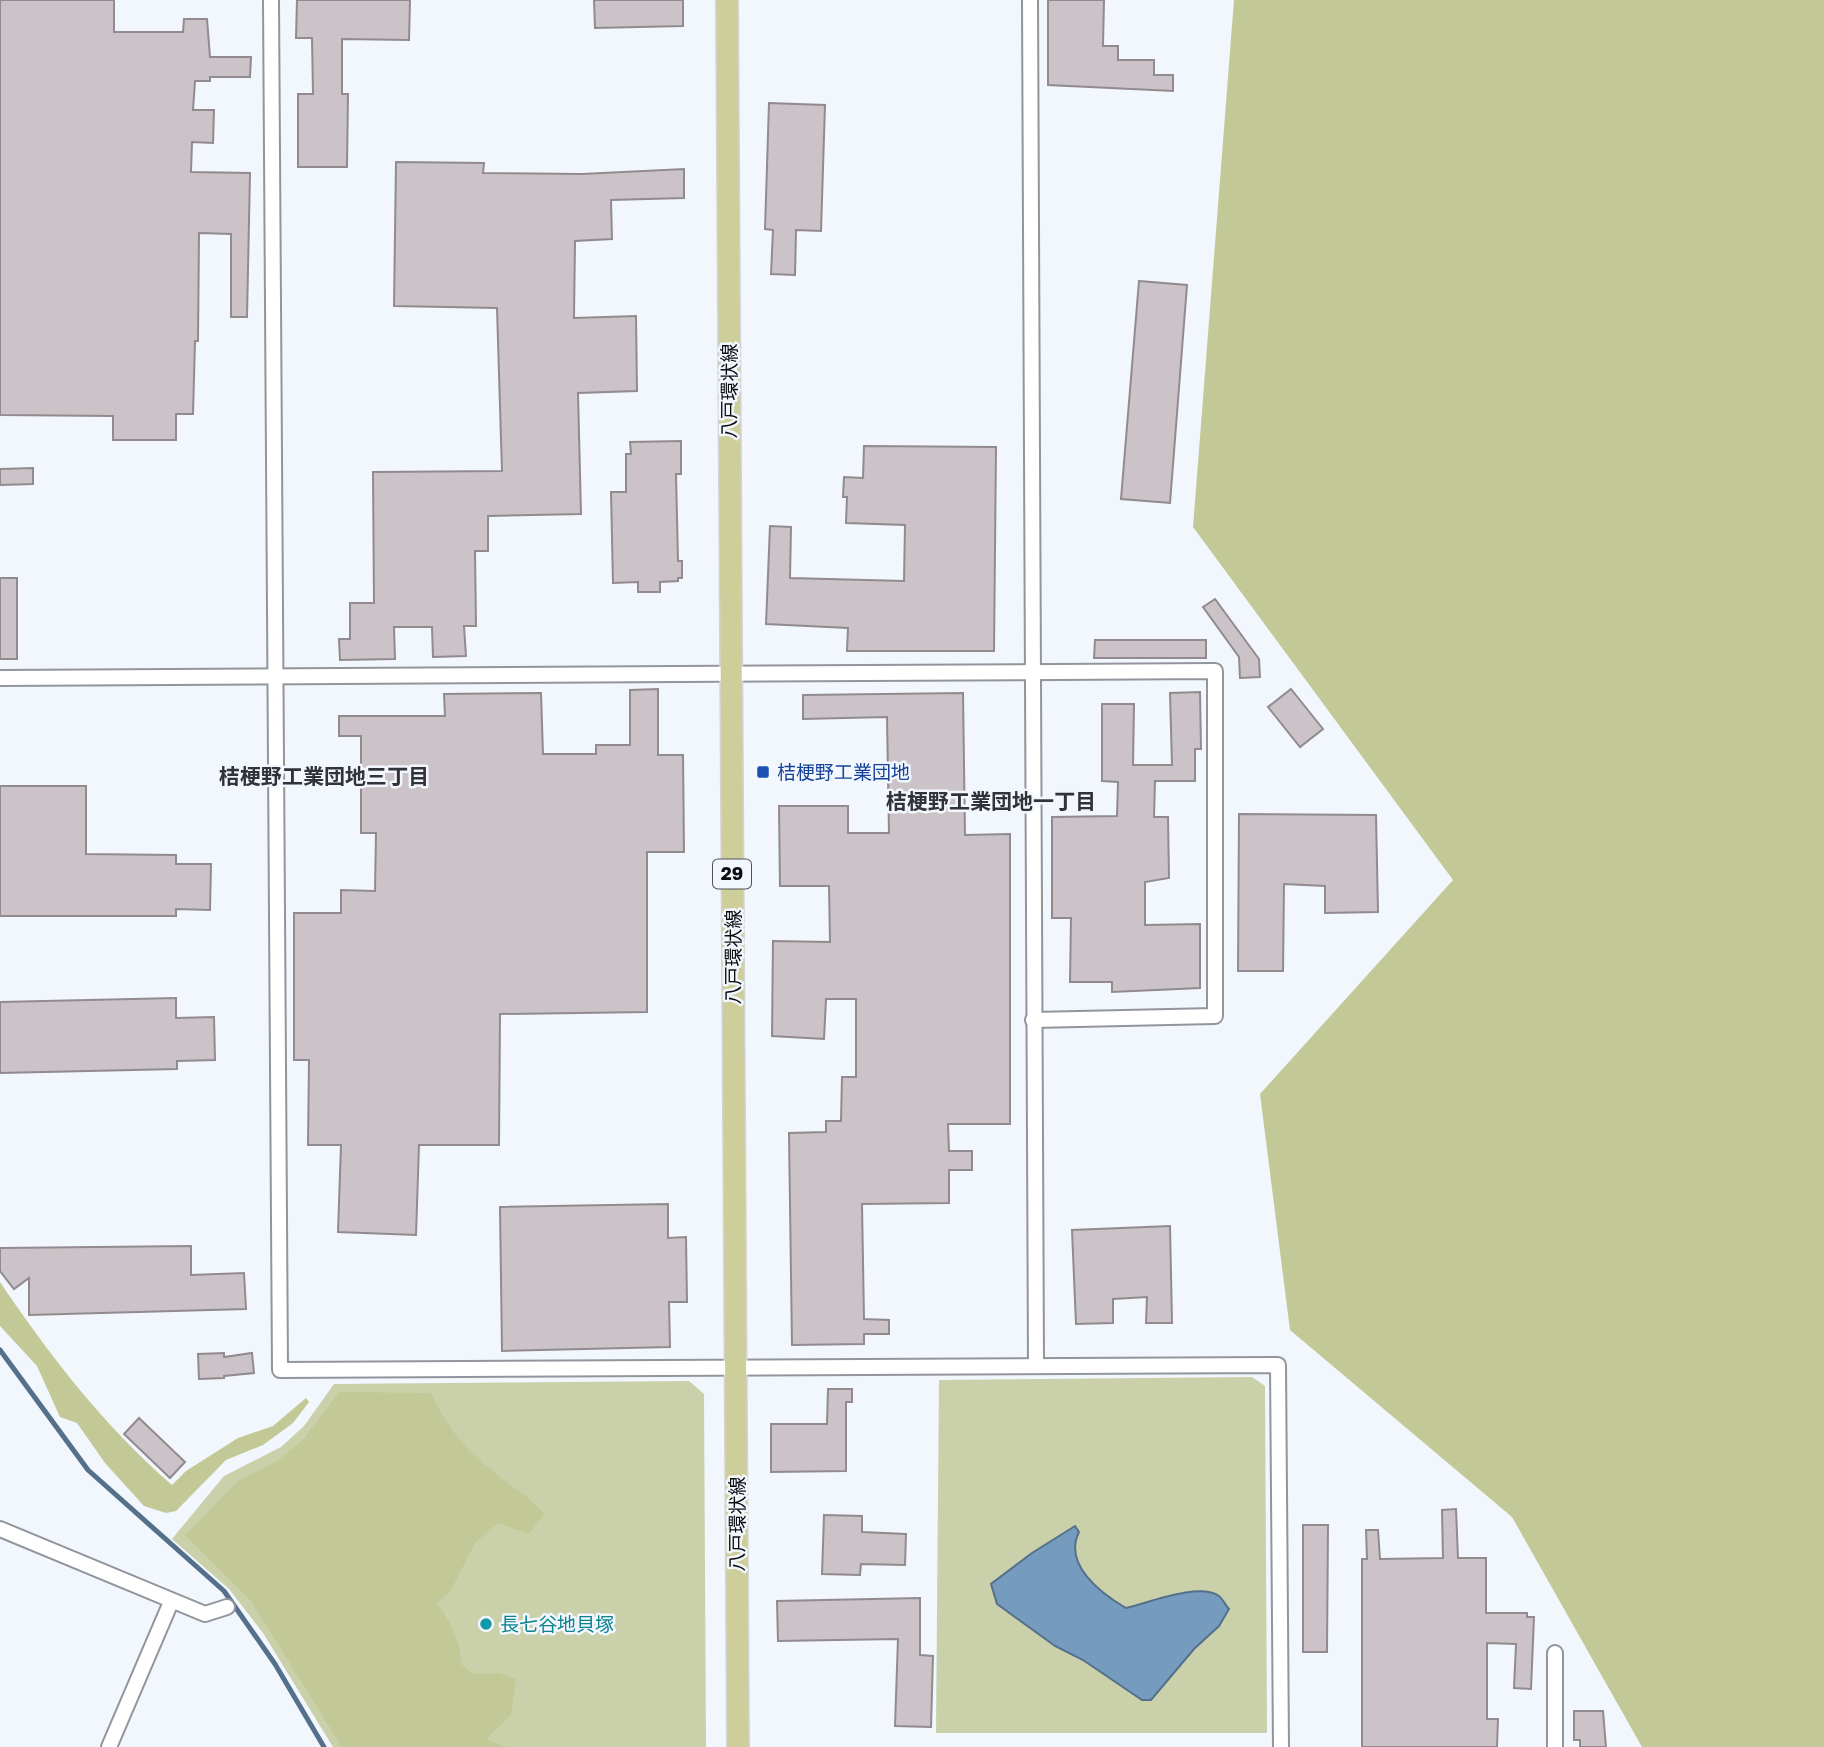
<svg xmlns="http://www.w3.org/2000/svg" width="1824" height="1747" font-family="'Golos Text','Noto Sans JP',sans-serif">
<style>
.green{fill:#cad0aa}
.forest{fill:#c2c996}
.water{fill:#759bbf;stroke:#55708a;stroke-width:2}
.lines{fill:none;stroke-linecap:round;stroke-linejoin:round}
.stream{stroke:#55708a;stroke-width:5}
.building{fill:#cbc3c7;stroke:#918a8e;stroke-width:2}
.street-casing{stroke:#92959c;stroke-width:18}
.primary-casing{stroke:#d3d3d4;stroke-width:24}
.street{stroke:#fff;stroke-width:14}
.primary{stroke:#cece9b;stroke-width:21}
.transit-dot{fill:#1a4fb4;stroke:#f2f6fd;stroke-width:2.5}
.culture-dot{fill:#0f9aa8;stroke:#f2f6fd;stroke-width:2.5}
.labels{text-anchor:middle;stroke-width:5;stroke-linejoin:round;paint-order:stroke}
.shield{fill:#f2f6fd;stroke:#505256;stroke-width:2}
.shield-label{font-size:18px;font-weight:bold;fill:#0a0c0e}
.street-label{font-size:19px;fill:#0a0c0e;stroke:#f2f6fd}
.transit-label{font-size:19px;fill:#164399;stroke:#f2f6fd;text-anchor:start}
.culture-label{font-size:19px;fill:#0d838f;stroke:#f2f6fd;text-anchor:start}
.neighbourhood-label{font-size:21px;font-weight:bold;fill:#313339;stroke:#f2f6fd}
</style>
<rect width="100%" height="100%" fill="#f2f6fd"/>
<g class="green">
<polygon points="1252,1377 1265,1386 1267,1733 936,1733 939,1380"/>
<polygon points="689,1381 704,1394 706,1747 333,1747 263,1633 229,1589 172,1539 224,1476 281,1447 304,1426 334,1384"/>
</g>
<g class="forest">
<polygon points="1234,0 1824,0 1824,1747 1642,1747 1512,1517 1290,1330 1260,1094 1453,880 1193,527"/>
<path d="M0 1282C49 1355 105 1427 172 1485L186 1471 238 1438 273 1426 306 1398 309 1402 293 1423 263 1445 226 1460 176 1511 166 1513 144 1506 105 1463 77 1423 60 1417 37 1366 0 1326Z"/>
<path d="M339 1392 431 1393C446 1425 462 1446 490 1469 509 1486 528 1494 544 1514L529 1534 498 1523 475 1543 450 1592 436 1603C453 1624 459 1639 462 1665L474 1674 499 1673 516 1679 511 1715 486 1739 506 1747H342L251 1601 185 1535 238 1481 277 1461 303 1440Z"/>
</g>
<path class="water" d="M1075 1526 1079 1532C1063 1564 1100 1593 1126 1608 1148 1603 1200 1582 1219 1596 1222 1598 1226 1606 1229 1609L1219 1626 1194 1649 1151 1700H1142L1083 1660 1055 1646 997 1604 991 1584 1032 1553Z"/>
<g class="lines">
<polyline class="stream" points="0,1350 88,1470 224,1591 275,1664 324,1747"/>
</g>
<g class="building">
<polygon points="0,0 114,0 114,32 183,32 184,19 207,19 210,57 251,57 250,77 210,77 210,81 195,81 193,110 214,110 213,143 192,142 191,172 250,173 247,317 231,317 231,234 199,233 198,341 195,341 193,414 176,414 176,440 113,440 113,416 0,415"/>
<polygon points="297,0 410,0 409,40 342,39 342,94 348,94 347,167 298,167 298,94 313,94 312,38 296,38"/>
<polygon points="594,0 683,0 683,26 595,28"/>
<polygon points="1048,0 1104,0 1103,46 1118,46 1118,60 1154,60 1154,75 1173,75 1173,91 1048,85"/>
<polygon points="769,103 825,105 821,231 796,230 795,275 771,274 773,230 765,229"/>
<polygon points="396,162 484,163 483,173 582,174 684,169 684,198 611,200 612,239 575,241 574,318 636,316 637,391 578,393 581,514 488,516 488,551 475,551 476,626 464,626 466,656 433,657 432,627 394,627 395,659 340,660 339,639 350,639 350,603 374,603 373,472 502,471 497,308 394,306"/>
<polygon points="1139,281 1187,285 1170,503 1121,499"/>
<polygon points="681,441 681,474 676,474 678,561 682,561 682,578 678,578 678,581 660,582 660,592 638,592 638,582 613,583 611,492 626,492 626,454 631,454 630,442"/>
<polygon points="864,446 996,447 994,651 847,651 848,628 766,624 770,526 791,527 790,578 904,581 905,525 846,523 847,497 843,497 844,477 863,478"/>
<polygon points="33,468 33,484 0,485 0,469"/>
<rect x="0" y="578" width="17" height="81"/>
<polygon points="1215,599 1259,659 1260,677 1240,678 1239,657 1203,607"/>
<polygon points="1095,640 1206,640 1206,658 1094,658"/>
<polygon points="658,689 658,755 683,755 684,852 647,852 647,1012 500,1014 499,1145 419,1145 416,1235 338,1232 341,1145 308,1145 309,1060 294,1060 294,913 341,913 341,890 375,891 376,833 361,833 361,736 339,736 339,716 445,716 444,694 541,693 543,754 596,754 596,745 630,745 630,690"/>
<polygon points="1291,689 1323,729 1300,747 1268,707"/>
<polygon points="1200,692 1201,749 1195,749 1195,781 1155,781 1154,817 1168,817 1169,878 1145,882 1145,925 1200,924 1200,988 1112,992 1112,982 1070,982 1071,918 1052,918 1052,817 1117,816 1118,782 1102,781 1102,704 1134,704 1133,765 1172,765 1170,693"/>
<polygon points="963,693 965,835 1010,834 1010,1124 948,1124 949,1151 972,1151 972,1170 949,1170 949,1203 862,1204 864,1319 889,1320 889,1334 864,1334 864,1344 792,1345 789,1133 826,1132 826,1121 841,1121 842,1077 856,1077 856,999 826,999 824,1039 772,1036 773,941 830,942 829,886 780,886 779,806 848,806 848,833 889,833 887,717 803,719 803,695"/>
<polygon points="0,786 86,786 86,854 176,855 176,864 211,864 210,910 176,909 176,916 0,916"/>
<polygon points="1239,814 1376,815 1378,912 1325,913 1325,886 1284,884 1283,971 1238,971"/>
<polygon points="176,998 176,1018 214,1017 215,1060 177,1061 177,1069 0,1073 0,1002"/>
<polygon points="668,1204 668,1238 686,1237 687,1302 669,1302 670,1347 502,1351 500,1207"/>
<polygon points="1170,1226 1172,1323 1146,1323 1147,1297 1113,1299 1113,1323 1076,1324 1072,1230"/>
<polygon points="191,1246 191,1275 244,1273 246,1309 29,1315 29,1278 14,1289 0,1271 0,1248"/>
<polygon points="224,1353 224,1357 252,1353 254,1373 224,1376 224,1378 199,1379 198,1354"/>
<polygon points="828,1389 852,1389 852,1402 846,1402 846,1471 771,1472 771,1424 827,1424"/>
<polygon points="139,1418 185,1462 170,1478 124,1434"/>
<polygon points="1456,1509 1458,1558 1486,1558 1486,1613 1527,1613 1527,1617 1534,1617 1531,1689 1514,1688 1516,1644 1487,1643 1487,1719 1498,1719 1497,1747 1362,1747 1362,1559 1367,1559 1366,1530 1378,1530 1380,1559 1443,1558 1442,1510"/>
<polygon points="824,1515 862,1516 862,1532 906,1534 905,1565 861,1564 860,1575 822,1574"/>
<polygon points="1303,1525 1328,1525 1327,1652 1303,1652"/>
<polygon points="920,1598 920,1655 933,1656 931,1727 895,1726 898,1639 778,1641 777,1601"/>
<polygon points="1574,1711 1603,1711 1606,1747 1580,1747 1580,1740 1574,1740"/>
</g>
<g class="lines">
<defs>
<g id="street">
<polyline points="271,0 280,1370 1278,1365 1281,1747"/>
<polyline points="1030,0 1036,1364"/>
<polyline points="0,678 1215,671 1215,1016 1033,1020"/>
<polyline points="0,1529 205,1614 227,1607"/>
<polyline points="1555,1653 1555,1747"/>
<polyline points="109,1747 171,1602"/>
</g>
<polyline id="primary" points="727,0 738,1747"/>
</defs>
<use href="#street" class="street-casing"/>
<use href="#primary" class="primary-casing"/>
<use href="#street" class="street"/>
<use href="#primary" class="primary"/>
</g>
<rect class="transit-dot" x="756" y="765" width="14" height="14" rx="3.5"/>
<circle class="culture-dot" cx="486" cy="1624" r="7"/>
<g class="labels">
<rect class="shield" x="713" y="859.5" width="38" height="29" rx="5"/>
<g class="shield-label">
<text x="732" y="880">29</text>
</g>
<g class="street-label">
<text transform="translate(729 391) rotate(-90)" y="7">八戸環状線</text>
<text transform="translate(733 957) rotate(-90)" y="7">八戸環状線</text>
<text transform="translate(737 1524) rotate(-90)" y="7">八戸環状線</text>
</g>
<g class="transit-label">
<text x="777" y="779">桔梗野工業団地</text>
</g>
<g class="culture-label">
<text x="500" y="1631">長七谷地貝塚</text>
</g>
<g class="neighbourhood-label">
<text x="324" y="784">桔梗野工業団地三丁目</text>
<text x="991" y="809">桔梗野工業団地一丁目</text>
</g>
</g>
</svg>
